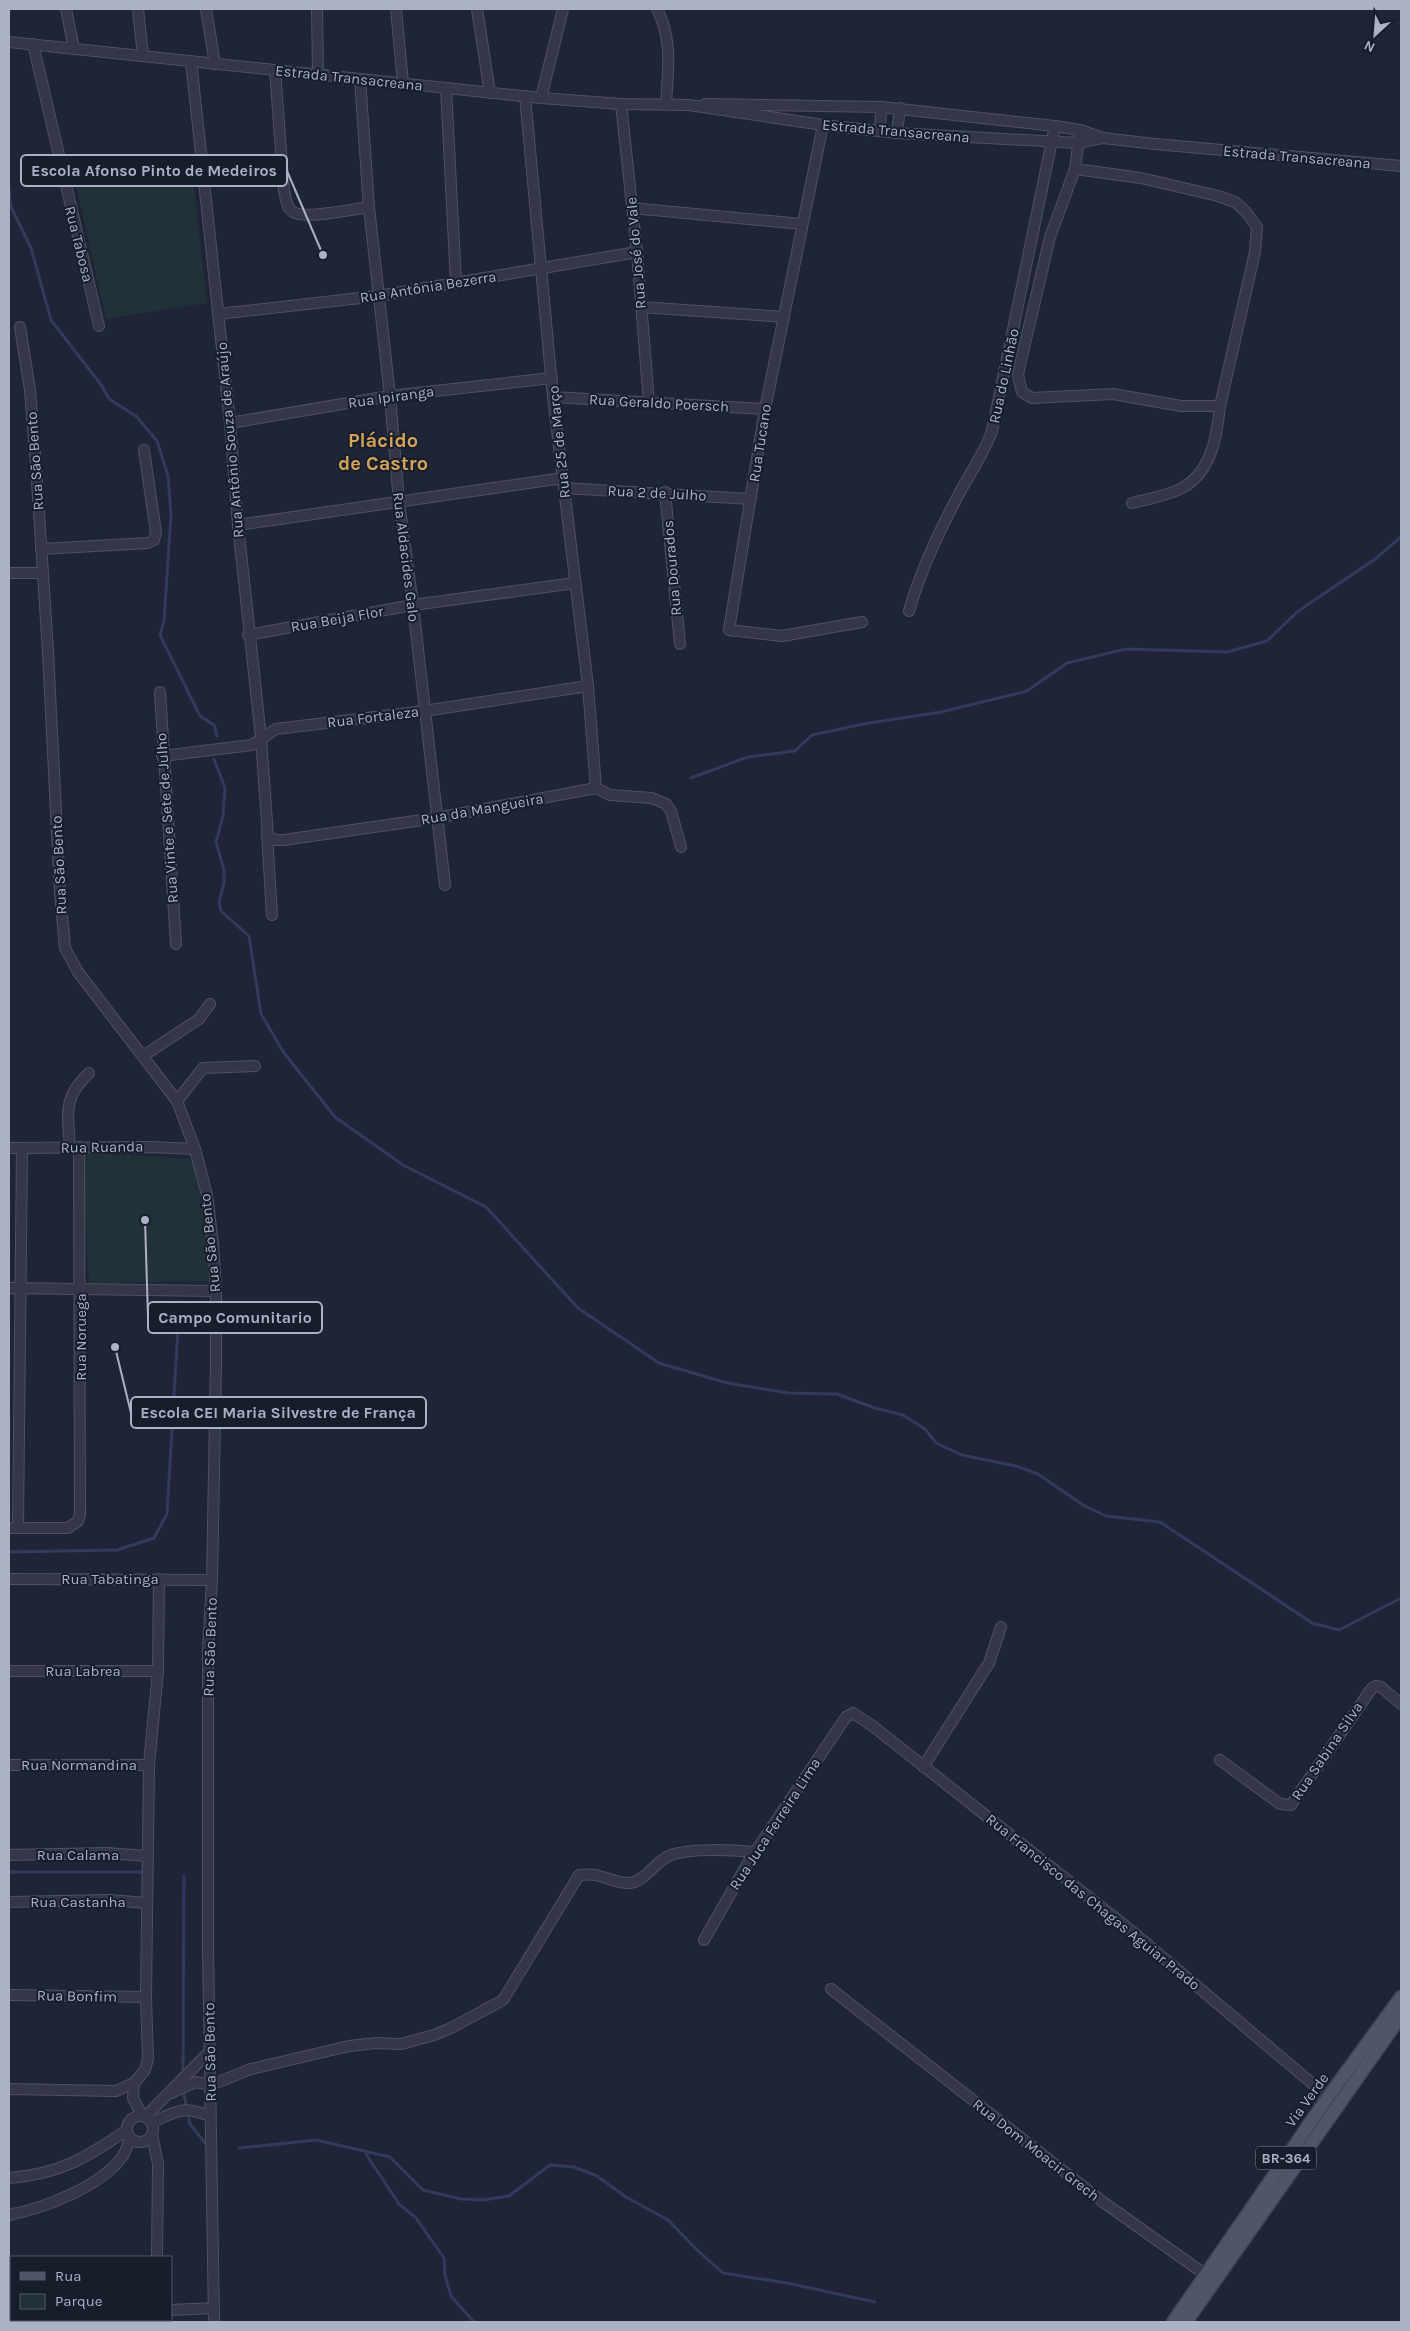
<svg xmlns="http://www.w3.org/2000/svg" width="1410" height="2331" font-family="Karla,sans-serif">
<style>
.green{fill:#213138}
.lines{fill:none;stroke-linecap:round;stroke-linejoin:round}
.stream{stroke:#303b5d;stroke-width:3}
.minor-casing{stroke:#4d5262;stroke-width:12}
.major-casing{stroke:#3c4151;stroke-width:15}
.minor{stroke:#333747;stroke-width:10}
.major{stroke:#505668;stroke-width:12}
.labels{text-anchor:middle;stroke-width:4;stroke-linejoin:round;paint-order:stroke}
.shield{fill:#181d2c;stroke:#808596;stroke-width:1}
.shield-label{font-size:14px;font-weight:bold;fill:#acb1c4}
.street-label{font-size:15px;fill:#acb1c4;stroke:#181d2c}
.district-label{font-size:20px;font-weight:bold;fill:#d5a457;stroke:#181d2c}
.leader{fill:none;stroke:#acb1c4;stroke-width:2}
.callout-dot{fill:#acb1c4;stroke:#181d2c;stroke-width:2}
.callout{fill:#181d2c;stroke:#acb1c4;stroke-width:2}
.callout-label{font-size:16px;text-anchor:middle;font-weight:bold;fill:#acb1c4}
</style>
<rect width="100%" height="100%" fill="#1f2537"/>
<g class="green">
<polygon points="192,170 207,303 106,319 75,181"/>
<polygon points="81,1152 193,1159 215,1281 89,1283"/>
</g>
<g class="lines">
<g class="stream">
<polyline points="9,188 11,207 31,248 51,320 102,386 109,399 136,416 157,441 168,476 171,515 164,621 160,635 200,716 214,725 217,736"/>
<polyline points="214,759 225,788 223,816 216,842 224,870 224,883 219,902 221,911 249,936 261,1014 284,1053 335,1117 403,1165 486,1207 578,1308 659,1363 727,1383 789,1393 837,1394 875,1408 903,1415 925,1429 936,1443 962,1455 1016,1466 1038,1474 1083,1505 1106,1516 1160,1522 1312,1623 1339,1630 1401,1598"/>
<polyline points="691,778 748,757 795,751 812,735 863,724 941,712 1027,691 1067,663 1126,649 1227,652 1267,641 1297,612 1375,559 1401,537"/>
<polyline points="9,1552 117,1550 154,1538 167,1514 179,1312"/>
<polyline points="9,1872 146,1872"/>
<polyline points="183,2073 184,1876"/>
<polyline points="183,2090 190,2124 205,2143"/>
<polyline points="239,2148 316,2140 390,2157 423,2190 461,2199 483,2200 509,2196 550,2165 574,2167 597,2176 626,2197 668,2220 696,2249 723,2273 787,2283 875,2302"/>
<polyline points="366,2154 399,2204 416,2218 444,2258 445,2275 451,2296 474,2322"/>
</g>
<defs>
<g id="minor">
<polyline points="66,9 74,49"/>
<polyline points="138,9 143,56"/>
<polyline points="206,9 215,64"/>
<polyline points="317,9 318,75"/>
<polyline points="396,9 403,83"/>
<polyline points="477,9 490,93"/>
<path d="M657 9C673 40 668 70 666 104"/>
<polyline points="9,42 541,98 621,104 689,105 823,125 897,133 1079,143 1103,138"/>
<polyline points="33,44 99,326"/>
<polyline points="191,61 230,423 238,525 261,738 268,836 276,840 284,840 436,818 596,788 610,795 652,798 666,804 671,811 681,847"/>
<path d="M275 70 284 191C286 198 286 208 293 212 305 220 353 209 369 207"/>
<polyline points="360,79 369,207 390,396 399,502 413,605 445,885"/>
<polyline points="446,88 456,283"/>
<polyline points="525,96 553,397 588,686 596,788"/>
<polyline points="541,98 563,9"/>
<polyline points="621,104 637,252 649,403"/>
<polyline points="705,104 881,107 1055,126 1080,130 1103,138 1155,144 1401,166"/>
<polyline points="823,125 765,409 729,630 782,636 862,622"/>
<polyline points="880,131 881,107"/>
<polyline points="897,133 900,108"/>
<polyline points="1075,169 1141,178 1218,196 1235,202 1246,212 1257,227 1255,252 1220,406 1181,406 1113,394 1032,398 1022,392 1018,375 1020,365 1050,237 1075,169 1080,130"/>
<polyline points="62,174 201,162"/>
<polyline points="632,208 802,224"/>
<polyline points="641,307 784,317"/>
<polyline points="218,314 378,296 637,252"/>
<polyline points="20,327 30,390 36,466 48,652 60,893 65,948 78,972 177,1101 195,1149 207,1195 213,1243 216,1291 216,1363 212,1580 208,1650 208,1948 214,2322"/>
<polyline points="553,397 765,409"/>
<polyline points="230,423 390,396 552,378"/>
<polyline points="564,488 751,499"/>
<polyline points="665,492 680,644"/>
<path d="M1132 503C1148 499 1166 496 1180 489 1211 474 1217 437 1220 406"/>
<polyline points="238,525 563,478"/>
<polyline points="41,549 148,543 154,540 156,532 144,450"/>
<polyline points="9,573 42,573"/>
<path d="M909 611C921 569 939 531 960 492 971 472 984 453 992 431L1055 126"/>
<polyline points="248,635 413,605 575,583"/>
<polyline points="160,692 176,944"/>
<polyline points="162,756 252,745 276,729 424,711 588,686"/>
<polyline points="267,833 272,915"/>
<polyline points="143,1056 199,1019 210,1004"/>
<polyline points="177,1101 203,1068 255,1066"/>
<polyline points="9,1148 150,1147 195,1149"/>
<path d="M70 1148C68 1114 62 1098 89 1073"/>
<polyline points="9,1288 216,1291"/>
<polyline points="9,1528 68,1528 78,1521 80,1514 79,1147"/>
<polyline points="18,1528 22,1148"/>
<polyline points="9,1579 212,1580"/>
<polyline points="9,1671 158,1671"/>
<polyline points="1220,1760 1280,1804 1291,1805 1372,1688 1376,1686 1381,1687 1401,1704"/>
<polyline points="9,1765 149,1765"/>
<polyline points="923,1767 989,1663 1001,1627"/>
<polyline points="9,1855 107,1853 147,1856"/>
<polyline points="9,1902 110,1900 147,1903"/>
<polyline points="704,1940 749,1861 846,1717 853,1713 874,1727 1133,1932 1328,2097"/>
<polyline points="831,1989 1103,2202 1206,2275"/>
<polyline points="9,1995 146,1997"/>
<polyline points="134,2083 133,2098 142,2115"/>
<polyline points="9,2089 116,2091 134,2083 145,2070 148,2059 146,1997 149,1765 158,1671 159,1579"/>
<path d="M171 2093 196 2082 211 2085 251 2069 349 2046 376 2043 401 2044 434 2035 451 2028 503 2000 579 1875C601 1872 609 1882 627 1883 645 1884 655 1860 671 1855 691 1848 734 1850 755 1852"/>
<circle cx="140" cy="2129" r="13"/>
<polyline points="146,2116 210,2051"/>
<path d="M153 2122C179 2110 182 2106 210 2116"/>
<polyline points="152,2135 158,2164 157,2257"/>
<path d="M9 2178C60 2174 86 2158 127 2130"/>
<path d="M9 2215C44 2208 100 2187 122 2157 126 2152 128 2144 130 2138"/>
<polyline points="9,2308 11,2308"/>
<polyline points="171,2310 214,2308"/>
</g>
<g id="major">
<polyline points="1173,2322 1328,2097 1401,1997"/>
<polyline points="1186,2322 1401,2016"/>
</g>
</defs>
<use href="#minor" class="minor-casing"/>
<use href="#major" class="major-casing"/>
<use href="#minor" class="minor"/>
<use href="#major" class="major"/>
</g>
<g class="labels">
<rect class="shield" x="1256" y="2146.5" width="60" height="23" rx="4"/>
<g class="shield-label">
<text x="1286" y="2163">BR-364</text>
</g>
<g class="street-label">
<text transform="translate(349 78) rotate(6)" y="5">Estrada Transacreana</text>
<text transform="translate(896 131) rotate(5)" y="5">Estrada Transacreana</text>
<text transform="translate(1297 157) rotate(5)" y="5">Estrada Transacreana</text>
<text transform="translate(79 244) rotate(76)" y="5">Rua Tabosa</text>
<text transform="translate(636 253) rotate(-95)" y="5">Rua José do Vale</text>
<text transform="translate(428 287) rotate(-9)" y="5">Rua Antônia Bezerra</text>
<text transform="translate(1004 376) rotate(-78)" y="5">Rua do Linhão</text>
<text transform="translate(391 397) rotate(-8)" y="5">Rua Ipiranga</text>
<text transform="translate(659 403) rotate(3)" y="5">Rua Geraldo Poersch</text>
<text transform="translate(230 440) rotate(-95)" y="5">Rua Antônio Souza de Araújo</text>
<text transform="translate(559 442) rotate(-96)" y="5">Rua 25 de Março</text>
<text transform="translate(760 443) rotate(-81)" y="5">Rua Tucano</text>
<text transform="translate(35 461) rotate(-94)" y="5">Rua São Bento</text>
<text transform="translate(657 493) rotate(3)" y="5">Rua 2 de Julho</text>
<text transform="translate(406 557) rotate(83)" y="5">Rua Aldacides Galo</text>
<text transform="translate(672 568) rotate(-95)" y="5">Rua Dourados</text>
<text transform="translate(337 619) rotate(-10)" y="5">Rua Beija Flor</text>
<text transform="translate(373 717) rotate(-7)" y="5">Rua Fortaleza</text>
<text transform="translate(482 809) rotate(-10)" y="5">Rua da Mangueira</text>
<text transform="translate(167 818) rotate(-94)" y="5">Rua Vinte e Sete de Julho</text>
<text transform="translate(59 865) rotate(-93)" y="5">Rua São Bento</text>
<text transform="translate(102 1147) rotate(-1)" y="5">Rua Ruanda</text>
<text transform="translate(210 1243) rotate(-96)" y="5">Rua São Bento</text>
<text transform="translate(81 1337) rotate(-90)" y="5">Rua Noruega</text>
<text x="110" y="1584">Rua Tabatinga</text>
<text transform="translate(210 1647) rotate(-88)" y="5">Rua São Bento</text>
<text x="83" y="1676">Rua Labrea</text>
<text transform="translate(1327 1751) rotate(-56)" y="5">Rua Sabina Silva</text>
<text x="79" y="1770">Rua Normandina</text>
<text transform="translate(775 1824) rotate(-57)" y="5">Rua Juca Ferreira Lima</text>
<text x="78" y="1860">Rua Calama</text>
<text x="78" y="1907">Rua Castanha</text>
<text transform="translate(1093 1902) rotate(39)" y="5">Rua Francisco das Chagas Aguiar Prado</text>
<text transform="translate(77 1996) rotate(1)" y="5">Rua Bonfim</text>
<text transform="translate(210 2052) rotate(-91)" y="5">Rua São Bento</text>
<text transform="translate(1307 2100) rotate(-54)" y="5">Via Verde</text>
<text transform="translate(1036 2150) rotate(38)" y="5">Rua Dom Moacir Grech</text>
</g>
<g class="district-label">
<text x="383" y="447">Plácido<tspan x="383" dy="23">de Castro</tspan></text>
</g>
</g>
<path class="leader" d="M323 255L287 171M145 1220L148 1317M115 1347L131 1413"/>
<g class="callout-dot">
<circle cx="323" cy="255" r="5"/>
<circle cx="145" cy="1220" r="5"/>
<circle cx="115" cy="1347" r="5"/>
</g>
<g class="callout">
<rect x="21" y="155" width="266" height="31" rx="5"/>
<rect x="148" y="1302" width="174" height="31" rx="5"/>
<rect x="131" y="1397" width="295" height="31" rx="5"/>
</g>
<g class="callout-label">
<text x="154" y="176">Escola Afonso Pinto de Medeiros</text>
<text x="235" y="1323">Campo Comunitario</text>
<text x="278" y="1418">Escola CEI Maria Silvestre de França</text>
</g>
<rect width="1410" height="2331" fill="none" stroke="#acb1c4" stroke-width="20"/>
<rect x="10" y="2256" width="162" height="65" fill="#181d2c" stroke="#535869"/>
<rect x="20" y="2272" width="25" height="8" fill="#505668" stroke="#535869"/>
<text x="55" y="2281" font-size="15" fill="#acb1c4">Rua</text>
<rect x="20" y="2294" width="25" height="15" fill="#213138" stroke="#535869"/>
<text x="55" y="2306" font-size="15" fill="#acb1c4">Parque</text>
<g transform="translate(1375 35) rotate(206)" stroke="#181d2c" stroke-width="4" paint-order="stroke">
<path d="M0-4L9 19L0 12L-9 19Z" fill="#acb1c4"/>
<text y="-8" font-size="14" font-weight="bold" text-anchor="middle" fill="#acb1c4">N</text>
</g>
</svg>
